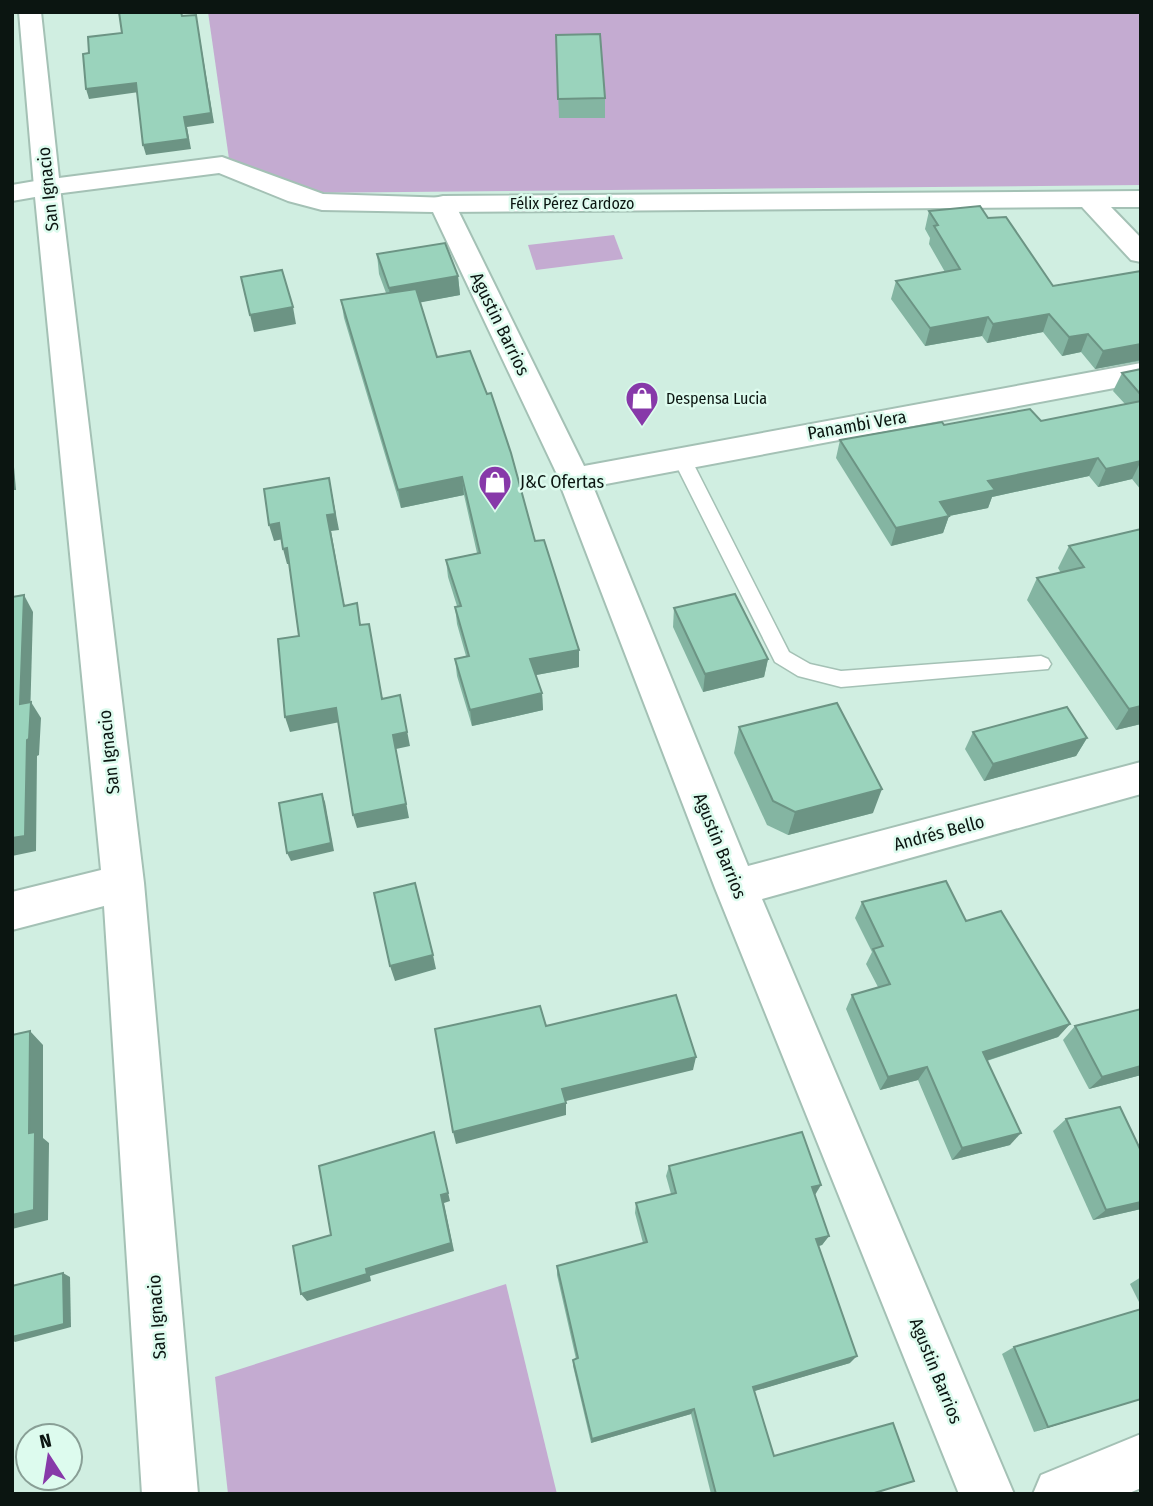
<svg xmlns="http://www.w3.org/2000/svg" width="1153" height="1506" font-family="'Fira Sans Condensed',sans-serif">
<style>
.green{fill:#c4abd1}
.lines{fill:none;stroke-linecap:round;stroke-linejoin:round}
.service-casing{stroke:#a4c1b5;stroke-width:3}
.minor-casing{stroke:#a4c1b5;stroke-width:4}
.tertiary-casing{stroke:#a4c1b5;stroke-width:4}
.service{fill:#fff;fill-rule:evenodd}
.minor{fill:#fff;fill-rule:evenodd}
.tertiary{fill:#fff;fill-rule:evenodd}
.wall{fill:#84b5a2}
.shaded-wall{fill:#6c9484}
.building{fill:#9ad3bc;stroke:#6c9484;stroke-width:2}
.labels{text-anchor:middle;stroke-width:5;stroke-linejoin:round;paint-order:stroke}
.far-street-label{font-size:16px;fill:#0b1511;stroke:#ddfbee}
.far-poi-label{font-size:16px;fill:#0b1511;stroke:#ddfbee;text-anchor:start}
.street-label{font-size:18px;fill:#0b1511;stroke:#ddfbee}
.poi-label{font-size:18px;fill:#0b1511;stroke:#ddfbee;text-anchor:start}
</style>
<rect width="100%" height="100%" fill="#d0eee1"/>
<g class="green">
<polygon points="208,12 1141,12 1141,185 297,193 229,159"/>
<polygon points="614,235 623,259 536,270 528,245"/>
<polygon points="506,1284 557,1494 228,1494 215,1377"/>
</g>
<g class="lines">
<defs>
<polygon id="service" points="681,451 690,457 789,652 810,664 841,671 1041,656 1048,659 1051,664 1048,669 841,687 798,676 775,662 672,457"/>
<g id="minor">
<polygon points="47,179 56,182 60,187 144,883 198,1494 142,1494 104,906 12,930 12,892 101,870 35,197 12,201 12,185"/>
<polygon points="1141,191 1141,207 1111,207 1141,238 1141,262 1131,260 1082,207 443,212 434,210 430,204 434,198 443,196"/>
<polygon points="574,468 585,471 590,479 748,866 1141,762 1141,794 762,899 1014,1494 959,1494 715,888 558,479 563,471"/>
<polygon points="1141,1434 1141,1488 1127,1494 1033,1494 1041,1475"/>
</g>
<polygon id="tertiary" points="19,12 41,12 59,178 222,157 323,194 452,198 584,466 1141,363 1141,383 574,490 563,487 433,212 322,210 288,201 219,173 47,195 38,192 34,187"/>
</defs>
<use href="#service" class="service-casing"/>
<use href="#minor" class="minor-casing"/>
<use href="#tertiary" class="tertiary-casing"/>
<use href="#service" class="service"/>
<use href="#minor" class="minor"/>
<use href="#tertiary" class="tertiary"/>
</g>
<g class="wall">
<polygon points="556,35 605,98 605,118 559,118"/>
<polygon points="929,211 988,218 1053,286 1141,271 1141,361 1095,369 1081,352 1062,356 1043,332 987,343 982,336 925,346 891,299 896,281 945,272 929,244 930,238 925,229"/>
<polygon points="377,254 458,276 460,295 420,302 437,357 535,541 579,650 579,667 536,675 542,693 543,710 472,726 457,676 455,659 466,656 457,624 455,607 457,606 448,577 446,560 477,553 464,495 401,508 344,318 341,300 386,293 379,274"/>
<polygon points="1141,369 1141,490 1132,479 1098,487 1089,476 992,497 988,508 949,516 943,533 891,546 836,458 840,440 944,425 1041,421 1125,404 1113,391 1122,373"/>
<polygon points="1141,529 1141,724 1116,730 1027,600 1037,578 1061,573 1058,568 1069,546"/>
<polygon points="674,608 768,659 764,677 703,692 673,627"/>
<polygon points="739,727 873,813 788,835 767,825 734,753"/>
<polygon points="973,732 1087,738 1076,756 984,781 965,749"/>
<polygon points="862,902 966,921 1070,1024 1058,1037 987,1061 1010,1145 952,1160 918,1080 880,1090 846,1009 852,995 878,987 866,964 872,952 855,918"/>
<polygon points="1141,1009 1141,1075 1089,1089 1063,1040 1075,1026"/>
<polygon points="1066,1119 1141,1151 1141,1209 1093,1220 1053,1131"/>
<polygon points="669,1166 815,1195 829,1236 822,1245 819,1246 850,1363 754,1391 774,1456 872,1494 711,1494 691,1414 591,1443 573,1366 573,1360 576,1359 557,1275 557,1266 643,1243 635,1213 636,1203 671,1194 666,1176"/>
<polygon points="1141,1277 1141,1306 1130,1284"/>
<polygon points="1141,1309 1141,1399 1034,1432 1002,1354 1014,1347"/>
</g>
<g class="shaded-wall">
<polygon points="196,15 214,123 187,127 191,149 146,155 143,145 184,117"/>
<polygon points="136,83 139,92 89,99 86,89"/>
<polygon points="458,276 460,295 391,308 389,288"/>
<polygon points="293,307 296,324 254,332 250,315"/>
<polygon points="1049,314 1043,332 987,343 993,324"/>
<polygon points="988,317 982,336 925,346 930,328"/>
<polygon points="1088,334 1081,352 1062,356 1069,337"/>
<polygon points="1141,344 1141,360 1095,369 1103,351"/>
<polygon points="12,444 16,490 12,490"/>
<polygon points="1098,458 1089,476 992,497 988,508 949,516 943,533 891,546 896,528 940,502 988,481"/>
<polygon points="1141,461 1132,479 1098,487 1106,469"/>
<polygon points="462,477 464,495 401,508 398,490"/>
<polygon points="329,478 339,530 331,531 347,621 327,515"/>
<polygon points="279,523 283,539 274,541 269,525"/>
<polygon points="287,548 291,564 287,564 283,549"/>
<polygon points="24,595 33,612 30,720 20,704"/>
<polygon points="579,650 579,667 531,676 530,659"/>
<polygon points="768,659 764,677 703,692 705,674"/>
<polygon points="542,693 543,710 472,726 470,710"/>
<polygon points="400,695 410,746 396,749 409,818 357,828 353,815 393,735"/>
<polygon points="31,702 41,718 39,755 37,756 36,851 12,856 12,838"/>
<polygon points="1141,706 1141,724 1116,730 1129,709"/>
<polygon points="336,708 340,722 290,732 285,717"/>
<polygon points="1087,738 1076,756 984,781 993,764"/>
<polygon points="882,789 873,813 788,835 795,812"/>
<polygon points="322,794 325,802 334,851 291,861 287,853"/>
<polygon points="433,955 436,969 395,981 390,966"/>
<polygon points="1070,1024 1058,1037 973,1065 983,1052"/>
<polygon points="30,1031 43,1045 43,1138 49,1143 48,1220 12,1229 12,1215 29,1133"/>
<polygon points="696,1057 693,1070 562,1102 562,1089"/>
<polygon points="1141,1066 1141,1075 1089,1089 1102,1077"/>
<polygon points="927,1067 918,1080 880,1090 888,1077"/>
<polygon points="566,1103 566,1115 456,1144 453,1132"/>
<polygon points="434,1132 450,1201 444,1203 454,1251 370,1276 371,1281 307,1301 301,1294 366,1269 441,1195"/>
<polygon points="1021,1133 1010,1145 952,1160 962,1148"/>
<polygon points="821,1185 815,1195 812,1187"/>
<polygon points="1141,1202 1141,1209 1093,1220 1106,1210"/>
<polygon points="829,1236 822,1245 810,1248 816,1239"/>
<polygon points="63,1273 70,1277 71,1327 15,1342 12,1340 12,1337"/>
<polygon points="857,1356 850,1363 748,1393 753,1387"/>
<polygon points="1141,1399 1034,1432 1048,1427"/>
<polygon points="694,1409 691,1414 591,1443 592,1439"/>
</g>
<g class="building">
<polygon points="119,12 181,12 182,16 196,15 211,113 184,117 188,139 143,145 136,83 86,89 83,54 89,53 88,37 122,33"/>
<polygon points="600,34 605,98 558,99 556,35"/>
<polygon points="980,206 988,218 1006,217 1053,286 1141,271 1141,344 1103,351 1088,334 1069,337 1049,314 993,324 988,317 930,328 896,281 960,269 934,226 938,225 929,211"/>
<polygon points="445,243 458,276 389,288 377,254"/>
<polygon points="282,270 293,307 250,315 241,277"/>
<polygon points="416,289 437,357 470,351 487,394 491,393 511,453 535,541 544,540 579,650 530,659 542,693 470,710 455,659 469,656 455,607 461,606 446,560 480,553 462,477 398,490 341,300"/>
<polygon points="1141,369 1141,395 1122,373"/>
<polygon points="1141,401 1141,461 1106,469 1098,458 988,481 995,490 940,502 949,516 896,528 840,440 942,422 944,425 1030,409 1041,421"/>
<polygon points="329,478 335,514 327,515 344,606 357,603 360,625 369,624 382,699 400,695 407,732 393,735 406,804 353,815 336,708 285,717 278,639 299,636 287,548 283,549 279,523 269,525 264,489"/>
<polygon points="1141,529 1141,706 1129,709 1037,578 1084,567 1069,546"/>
<polygon points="735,594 768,659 705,674 674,608"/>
<polygon points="24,595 20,704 31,702 29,739 27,740 25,836 12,838 12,597"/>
<polygon points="837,703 882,789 795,812 773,801 739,727"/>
<polygon points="1067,707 1087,738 993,764 973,732"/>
<polygon points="322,794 331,843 287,853 279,803"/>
<polygon points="946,881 966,921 1001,911 1070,1024 983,1052 1021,1133 962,1148 927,1067 888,1077 852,995 890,984 873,949 883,946 862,902"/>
<polygon points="415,883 433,955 390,966 374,893"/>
<polygon points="676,995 696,1057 562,1089 566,1103 453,1132 435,1029 540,1006 546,1026"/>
<polygon points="1141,1009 1141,1066 1102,1077 1075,1026"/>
<polygon points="30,1031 29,1133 35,1132 34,1210 12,1215 12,1035"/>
<polygon points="1120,1107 1141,1151 1141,1202 1106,1210 1066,1119"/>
<polygon points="434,1132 448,1193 441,1195 451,1243 366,1269 367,1274 301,1294 293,1246 331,1235 319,1166"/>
<polygon points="802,1132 821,1185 812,1187 829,1236 816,1239 857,1356 753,1387 774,1456 893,1423 914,1481 871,1494 716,1494 694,1409 592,1439 573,1360 578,1358 557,1266 647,1242 636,1203 676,1193 669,1166"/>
<polygon points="63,1273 64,1324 12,1337 12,1286"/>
<polygon points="1141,1309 1141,1399 1048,1427 1014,1347"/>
</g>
<defs>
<symbol id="shop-pin" viewBox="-11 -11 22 30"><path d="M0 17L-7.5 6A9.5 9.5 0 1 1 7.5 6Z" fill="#8739a9" stroke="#ddfbee"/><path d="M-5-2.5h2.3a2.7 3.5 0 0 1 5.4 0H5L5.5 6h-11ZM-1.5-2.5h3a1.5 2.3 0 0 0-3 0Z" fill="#fff"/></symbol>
</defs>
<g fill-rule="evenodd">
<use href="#shop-pin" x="623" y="379" width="38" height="52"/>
<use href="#shop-pin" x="476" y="463" width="38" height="52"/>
</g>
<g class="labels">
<g class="far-street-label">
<text x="572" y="209">Félix Pérez Cardozo</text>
</g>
<g class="far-poi-label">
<text x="666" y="404">Despensa Lucia</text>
</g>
<g class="street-label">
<text transform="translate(48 189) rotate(-96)" y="6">San Ignacio</text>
<text transform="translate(500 324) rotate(64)" y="6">Agustin Barrios</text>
<text transform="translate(857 425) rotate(-10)" y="6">Panambi Vera</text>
<text transform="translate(109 752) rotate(-96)" y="6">San Ignacio</text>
<text transform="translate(939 833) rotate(-15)" y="6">Andrés Bello</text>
<text transform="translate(720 846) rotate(68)" y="6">Agustin Barrios</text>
<text transform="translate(157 1317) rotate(-94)" y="6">San Ignacio</text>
<text transform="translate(936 1371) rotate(68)" y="6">Agustin Barrios</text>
</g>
<g class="poi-label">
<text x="520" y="488">J&amp;C Ofertas</text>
</g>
</g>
<rect width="1153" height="1506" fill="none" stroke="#0b1511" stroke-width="28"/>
<g transform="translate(49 1457) rotate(348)"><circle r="33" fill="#ddfbee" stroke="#899f96" stroke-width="2"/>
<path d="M0-5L12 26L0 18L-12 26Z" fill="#8739a9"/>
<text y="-10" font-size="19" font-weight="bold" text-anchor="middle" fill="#0b1511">N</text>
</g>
</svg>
